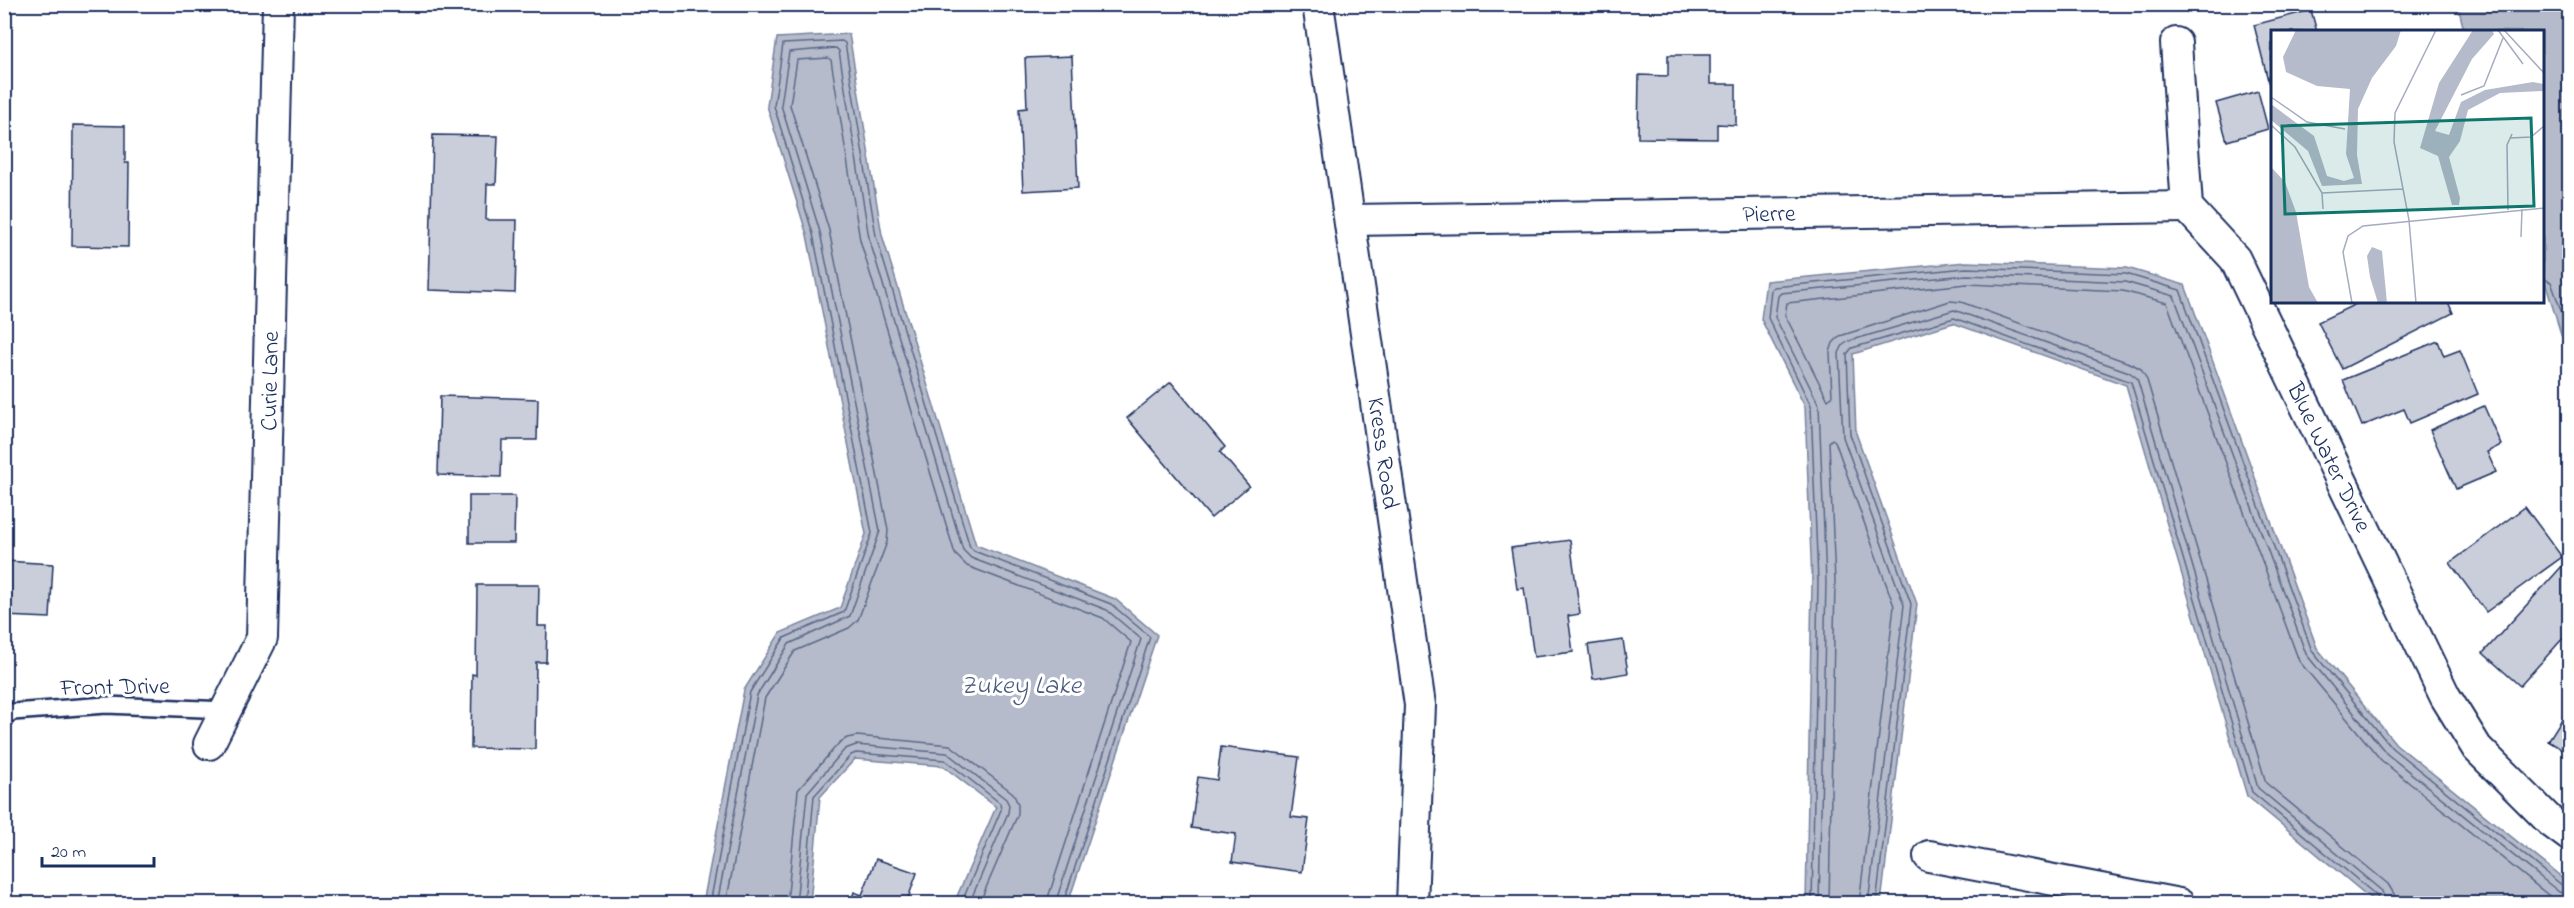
<svg xmlns="http://www.w3.org/2000/svg" width="2574" height="908" font-family="'Indie Flower',sans-serif">
<style>
.water{fill:#b5bbca;stroke:#77839f;stroke-width:1.5}
.lines{fill:none;stroke-linecap:round;stroke-linejoin:round}
.shore{stroke:#596789;stroke-width:1.5}
.building{fill:#caceda;stroke:#1b2f5e;stroke-width:1.5}
.service-casing{stroke:#1b2f5e;stroke-width:20}
.minor-casing{stroke:#1b2f5e;stroke-width:34}
.service{stroke:#fff;stroke-width:15}
.minor{stroke:#fff;stroke-width:30}
.labels{text-anchor:middle;stroke-width:6;stroke-linejoin:round;paint-order:stroke}
.street-label{font-size:24px;fill:#1b2f5e;stroke:#fff}
.water-label{font-size:26px;font-style:italic;fill:#49597e;stroke:#fff}
.inset-road{fill:none;stroke:#a4acbf;stroke-width:1.5}
.view{fill:#0f766e;fill-opacity:0.15;stroke:#0f766e;stroke-width:3}
.inset-edge{fill:none;stroke:#1b2f5e;stroke-width:3}
</style>
<rect width="100%" height="100%" fill="#fff"/>
<filter id="ink" filterUnits="userSpaceOnUse"><feTurbulence type="fractalNoise" baseFrequency=".0167" numOctaves="2"/><feDisplacementMap in="SourceGraphic" scale="12" xChannelSelector="R" yChannelSelector="G"/><feConvolveMatrix kernelMatrix="1 2 1 2 8 2 1 2 1" color-interpolation-filters="sRGB"/></filter>
<g filter="url(#ink)">
<g class="water">
<polygon points="2458,5 2569,5 2569,347 2561,334 2543,276 2542,32 2464,31"/>
<polygon points="849,34 882,235 976,545 1115,599 1157,635 1068,903 954,903 996,807 943,766 855,759 820,797 810,903 703,903 744,690 780,633 840,608 866,534 807,235 767,106 777,38"/>
<polygon points="1966,262 2127,268 2185,285 2317,648 2396,744 2569,883 2569,903 2376,903 2247,796 2126,385 1953,323 1853,354 1856,433 1917,604 1881,903 1806,903 1812,582 1805,407 1761,319 1766,281"/>
</g>
<g class="lines">
<g class="shore">
<polyline points="2542,278 2551,282 2570,336"/>
<polyline points="710,904 750,692 784,638 844,612 872,533 813,234 774,106 783,44 842,41 845,43 876,236 970,547 974,551 1111,604 1150,637 1063,904"/>
<polyline points="717,904 757,695 789,644 850,616 880,531 820,232 781,105 789,52 836,48 839,51 869,238 963,550 971,558 1107,610 1141,639 1055,904"/>
<polyline points="726,904 765,698 795,651 849,628 858,620 887,542 888,530 829,230 790,105 797,60 828,58 831,60 860,240 955,554 967,566 1103,618 1131,642 1046,904"/>
<polyline points="787,904 798,790 839,743 847,738 857,736 950,745 1013,793 1018,804 1018,814 979,904"/>
<polyline points="796,904 807,793 845,749 856,745 947,753 1006,799 1009,805 1008,813 969,904"/>
<polyline points="804,904 814,796 851,755 856,753 945,760 1000,803 1001,810 961,904"/>
<polyline points="1812,904 1818,582 1811,406 1768,318 1771,289 1774,287 1966,268 2126,274 2180,290 2312,651 2392,748 2563,886 2570,888"/>
<polyline points="1819,904 1826,582 1819,405 1775,317 1778,296 1781,293 1967,275 2125,282 2174,296 2306,654 2387,754 2559,892 2570,895"/>
<polyline points="1829,904 1835,582 1829,442 1832,439 1835,441 1894,606 1859,904"/>
<polyline points="1868,904 1904,605 1843,437 1839,353 1843,345 1849,341 1954,310 2129,372 2137,378 2258,788 2382,891 2386,904"/>
<polyline points="1876,904 1911,604 1850,434 1847,354 1852,348 1954,318 2131,382 2252,792 2377,896 2379,904"/>
<polyline points="2396,904 2394,894 2388,884 2266,783 2147,380 2141,369 2132,364 1961,302 1950,301 1840,336 1833,343 1830,352 1832,397 1828,400 1785,315 1787,303 1967,284 2123,291 2167,303 2299,661 2381,760 2553,899 2562,904"/>
</g>
</g>
<g class="building">
<polygon points="2311,10 2317,32 2272,32 2271,92 2254,25"/>
<polygon points="1668,55 1710,55 1710,84 1736,84 1736,125 1717,124 1717,139 1638,138 1639,75 1668,76"/>
<polygon points="1072,56 1078,188 1023,191 1019,109 1027,108 1025,58"/>
<polygon points="2258,91 2268,129 2227,141 2216,103"/>
<polygon points="73,125 125,126 125,163 129,163 128,247 72,246"/>
<polygon points="433,135 498,136 496,184 487,184 486,220 517,220 515,293 429,290"/>
<polygon points="2360,302 2448,302 2453,313 2342,369 2318,322"/>
<polygon points="2438,341 2444,356 2460,350 2478,394 2410,423 2404,409 2362,426 2343,380"/>
<polygon points="1171,382 1225,447 1220,452 1249,486 1211,518 1127,418"/>
<polygon points="440,396 538,399 537,440 502,440 501,477 438,475"/>
<polygon points="2484,406 2501,445 2487,452 2496,472 2456,489 2430,430"/>
<polygon points="4,475 10,475 5,561 53,564 50,618 4,616"/>
<polygon points="469,496 515,496 514,543 469,543"/>
<polygon points="2525,507 2562,557 2486,612 2450,563"/>
<polygon points="1570,540 1580,614 1568,616 1573,652 1534,657 1524,588 1517,589 1511,548"/>
<polygon points="2564,564 2570,569 2570,641 2564,637 2520,686 2483,653"/>
<polygon points="477,585 539,585 538,626 547,626 546,662 536,662 535,749 471,748 472,674 476,675"/>
<polygon points="1623,640 1628,673 1593,679 1588,645"/>
<polygon points="2570,706 2570,754 2548,741"/>
<polygon points="1221,747 1299,757 1291,817 1309,819 1302,872 1232,862 1236,834 1191,828 1198,777 1217,780"/>
<polygon points="876,859 917,873 906,904 850,904 854,892 862,895"/>
</g>
<g class="lines">
<defs>
<polyline id="service" points="4,717 13,712 106,705 227,710"/>
<g id="minor">
<polyline points="1318,4 1420,705 1412,904"/>
<polyline points="2176,43 2187,207 2235,259 2445,696 2477,748 2551,822 2570,836"/>
<polyline points="1350,220 2187,207"/>
<polyline points="209,744 262,638 278,4"/>
<polyline points="1929,856 2179,904"/>
</g>
</defs>
<use href="#service" class="service-casing"/>
<use href="#minor" class="minor-casing"/>
<use href="#service" class="service"/>
<use href="#minor" class="minor"/>
</g>
</g>
<g class="labels">
<g class="street-label">
<text transform="translate(1769 213) rotate(-1)" y="8">Pierre</text>
<text transform="translate(269 381) rotate(-89)" y="8">Curie Lane</text>
<text transform="translate(1384 453) rotate(82)" y="8">Kress Road</text>
<text transform="translate(2330 457) rotate(64)" y="8">Blue Water Drive</text>
<text transform="translate(115 686) rotate(-1)" y="8">Front Drive</text>
</g>
<g class="water-label">
<text x="1021" y="693">Zukey Lake</text>
</g>
</g>
<g transform="translate(2271 30)">
<rect width="273" height="273" fill="#fff"/>
<path d="M25 0H130L125 16 101 48 87 79 86 125 91 154 51 156 37 121 0 90V74L43 106 56 146 73 151 83 148 75 124 79 59 46 56 15 42 12 27ZM202 0H221L223 4 201 29 164 101 178 105 190 72 214 60 262 52 273 54V61L229 63 197 80 189 111 178 127 189 168 188 175H181L167 126 149 118 168 53ZM0 137 14 152 25 182 38 257 47 273H0ZM101 217 111 221 116 273H107L99 247 96 226Z" fill="#b5bbca"/>
<path class="inset-road" d="M227 0 252 34M233 0 273 43M190 65 213 56 232 8M0 67 36 92 74 99M0 95 24 117 51 163 52 179M239 108 260 107 273 96M51 163 132 159M237 180 236 115 241 104M250 207 251 179M81 273 72 222 77 206 92 196 273 178M145 273 138 190 123 112 124 83 165 0"/>
<path class="view" d="M260 88 263 176 14 184 11 96Z"/>
<rect width="273" height="273" class="inset-edge"/>
</g>
<rect width="2574" height="908" fill="none" stroke="#fff" stroke-width="24"/>
<rect x="12" y="12" width="2550" height="884" fill="none" stroke="#1b2f5e" stroke-width="2" filter="url(#ink)"/>
<path d="M42 857v9h112v-9" fill="none" stroke="#1b2f5e" stroke-width="3"/>
<text x="51" y="857" font-size="18" fill="#1b2f5e" stroke="#ffffff" stroke-width="4.5" paint-order="stroke">20 m</text>
</svg>
